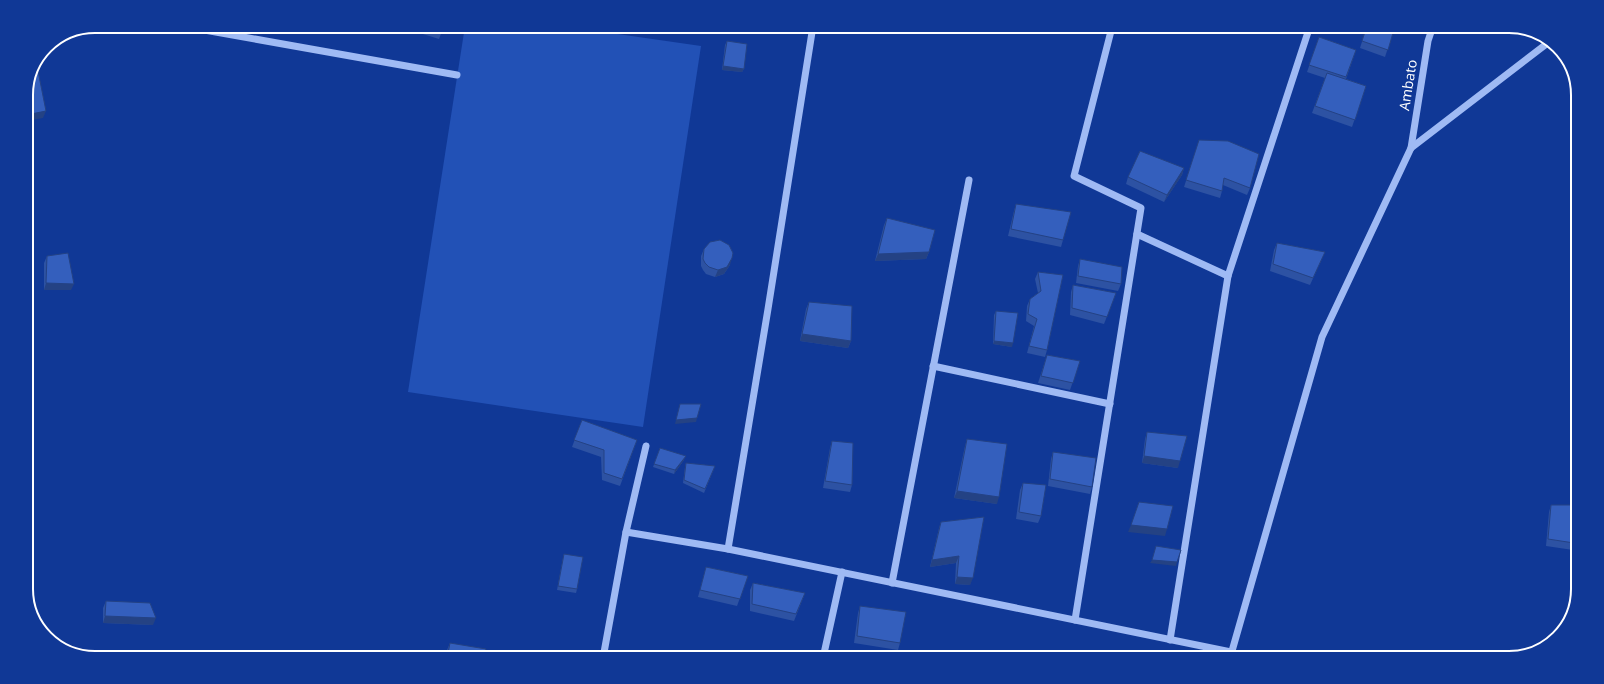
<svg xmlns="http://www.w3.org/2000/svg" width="1604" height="684" font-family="'Open Sans',sans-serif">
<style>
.green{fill:#2251b6}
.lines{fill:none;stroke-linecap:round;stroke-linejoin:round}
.minor{stroke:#9fbaf4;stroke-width:7}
.wall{fill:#2d52a3}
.shaded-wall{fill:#244284}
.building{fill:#345fbd;stroke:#244284}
.labels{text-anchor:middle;stroke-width:3;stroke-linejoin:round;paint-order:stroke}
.street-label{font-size:14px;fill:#fff;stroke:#103896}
.rim{fill:none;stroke:#fff;stroke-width:2}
</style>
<rect width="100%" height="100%" fill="#103896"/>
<polygon class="green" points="465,26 562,26 701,46 643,427 408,392"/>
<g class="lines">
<g class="minor">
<polyline points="182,26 457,75"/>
<polyline points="1411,148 1428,41 1433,26"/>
<polyline points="1137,234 1228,276"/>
<polyline points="933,366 1110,404"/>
<polyline points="626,532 728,549 1231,652"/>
<polyline points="728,549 768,309 813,26"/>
<polyline points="892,583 969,180"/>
<polyline points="1075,620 1141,208 1074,176 1111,31 1111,26"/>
<polyline points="1170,640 1228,276 1310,26"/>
<polyline points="603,658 626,532 646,446"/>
<polyline points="823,658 842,572"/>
<polyline points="1230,658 1322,337 1411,148 1549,42"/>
</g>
</g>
<g class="wall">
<polygon points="397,26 444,26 439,39"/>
<polygon points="1367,26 1395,26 1385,57 1360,48"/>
<polygon points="1319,37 1356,50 1346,79 1366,86 1352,127 1312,113 1325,78 1307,72"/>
<polygon points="727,41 744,69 742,72 722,70 725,45"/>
<polygon points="1197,147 1250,188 1247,195 1223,185 1222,191 1220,198 1184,187"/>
<polygon points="1184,168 1182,175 1164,202 1126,184 1128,177"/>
<polygon points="1016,204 1063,240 1061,247 1008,236 1014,211"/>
<polygon points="887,218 929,252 926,259 875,261 884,225"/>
<polygon points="1277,243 1325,252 1310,285 1270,271 1274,250"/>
<polygon points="704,249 730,265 724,274 715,277 706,274 703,270 701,266 701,256"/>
<polygon points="47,256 71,290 44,290 44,263"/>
<polygon points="1080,259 1121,284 1118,291 1076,283 1078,266"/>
<polygon points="1038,272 1063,275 1047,350 1045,357 1027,353 1034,326 1026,321 1027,306 1030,299 1038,293 1035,279"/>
<polygon points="1073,285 1116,293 1104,324 1070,315 1071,292"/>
<polygon points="809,302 851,341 848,348 800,341 806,309"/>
<polygon points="996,311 1012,347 993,344 994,315"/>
<polygon points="1047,355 1080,361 1070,390 1038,383"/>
<polygon points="582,420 637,440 620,486 602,480 601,457 572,447"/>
<polygon points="1147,432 1178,468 1142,463 1145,439"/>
<polygon points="967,439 997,504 954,498 965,446"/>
<polygon points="832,441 852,485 850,492 823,488 830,448"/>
<polygon points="660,448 684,460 674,474 653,467"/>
<polygon points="1053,452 1092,487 1090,494 1048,486 1051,459"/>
<polygon points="686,463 715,466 704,493 683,483 685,467"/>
<polygon points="1023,483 1041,516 1038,523 1016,519 1020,490"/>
<polygon points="1551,505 1574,505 1573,550 1546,546 1549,512"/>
<polygon points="984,517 970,585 955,584 956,563 930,567 939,528 941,522"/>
<polygon points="564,554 577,589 576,593 557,590 563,558"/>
<polygon points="706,567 748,576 737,606 698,597"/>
<polygon points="753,583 805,593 794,621 750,611 750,590"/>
<polygon points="106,601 153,625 103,623 103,608"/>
<polygon points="860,606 900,643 898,650 854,643 858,613"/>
<polygon points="450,643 484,658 446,658 447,650"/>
</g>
<g class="shaded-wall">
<polygon points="723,66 744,69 742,72 722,70"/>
<polygon points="46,111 43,118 26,121 26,115"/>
<polygon points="1184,168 1182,175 1164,202 1167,195"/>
<polygon points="929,252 926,259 875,261 878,254"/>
<polygon points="732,258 730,265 724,274 715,277 718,270"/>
<polygon points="46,283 74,284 71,290 44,290"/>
<polygon points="802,334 851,341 848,348 800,341"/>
<polygon points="994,341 1013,343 1012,347 993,344"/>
<polygon points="697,418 696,422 675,424 676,420"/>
<polygon points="686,456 684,460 674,474 675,470"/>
<polygon points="1144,456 1180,461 1178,468 1142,463"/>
<polygon points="957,491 999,497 997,504 954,498"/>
<polygon points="1131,525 1167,529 1165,536 1128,532"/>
<polygon points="959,556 956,563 930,567 932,560"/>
<polygon points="1152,560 1177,562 1176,566 1150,563"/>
<polygon points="957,577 973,578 970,585 955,584"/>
<polygon points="105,616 156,618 153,625 103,623"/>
</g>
<g class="building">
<polygon points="421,26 444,26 442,32"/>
<polygon points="1367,26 1395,26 1388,50 1362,41"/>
<polygon points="1319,37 1356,50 1346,77 1309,65"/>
<polygon points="727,41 747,44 744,69 723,66"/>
<polygon points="37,66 46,111 26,115 26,91"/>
<polygon points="1327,73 1366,86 1355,120 1315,106"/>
<polygon points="1199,140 1228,141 1259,154 1250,188 1224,178 1222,191 1186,180"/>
<polygon points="1140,151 1184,168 1167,195 1128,177"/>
<polygon points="1016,204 1071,212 1063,240 1011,229"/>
<polygon points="887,218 935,230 929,252 878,254"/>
<polygon points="720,240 729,245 733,253 732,258 727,267 718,270 709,267 705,263 703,259 704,249 710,242"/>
<polygon points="1277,243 1325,252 1313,278 1273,264"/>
<polygon points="68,253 74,284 46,283 47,256"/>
<polygon points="1080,259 1122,267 1121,284 1078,276"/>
<polygon points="1038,272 1063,275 1047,350 1029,346 1037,319 1028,314 1030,299 1041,291"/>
<polygon points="1073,285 1116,293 1107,317 1072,308"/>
<polygon points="809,302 852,306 851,341 802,334"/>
<polygon points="996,311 1018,313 1013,343 994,341"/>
<polygon points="1047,355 1080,361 1073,383 1041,376"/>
<polygon points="680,404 701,404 697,418 676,420"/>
<polygon points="582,420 637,440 622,479 604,473 604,450 574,440"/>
<polygon points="1147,432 1187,436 1180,461 1144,456"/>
<polygon points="967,439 1007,444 999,497 957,491"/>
<polygon points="832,441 853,443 852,485 825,481"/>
<polygon points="660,448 686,456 675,470 654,464"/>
<polygon points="1053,452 1096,458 1092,487 1050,479"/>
<polygon points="686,463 715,466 705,489 684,480"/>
<polygon points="1023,483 1046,485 1041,516 1019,512"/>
<polygon points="1139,502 1173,506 1167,529 1131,525"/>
<polygon points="1551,505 1574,505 1574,543 1548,539"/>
<polygon points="984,517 973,578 957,577 959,556 932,560 941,522"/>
<polygon points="1156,546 1181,550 1177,562 1152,560"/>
<polygon points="564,554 583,557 577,589 558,586"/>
<polygon points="706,567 748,576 740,599 700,590"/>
<polygon points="753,583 805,593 796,614 752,604"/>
<polygon points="106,601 150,603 156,618 105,616"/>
<polygon points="860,606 906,612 900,643 857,636"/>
<polygon points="450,643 486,649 484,658 447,658"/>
</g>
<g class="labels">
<g class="street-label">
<text transform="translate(1408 85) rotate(-81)" y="5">Ambato</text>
</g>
</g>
<path d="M0 0H1604V684H0ZM95 33H1509A62 62 0 0 1 1571 95V589A62 62 0 0 1 1509 651H95A62 62 0 0 1 33 589V95A62 62 0 0 1 95 33Z" fill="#103896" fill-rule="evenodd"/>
<path class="rim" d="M95 33H1509A62 62 0 0 1 1571 95V589A62 62 0 0 1 1509 651H95A62 62 0 0 1 33 589V95A62 62 0 0 1 95 33Z"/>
</svg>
